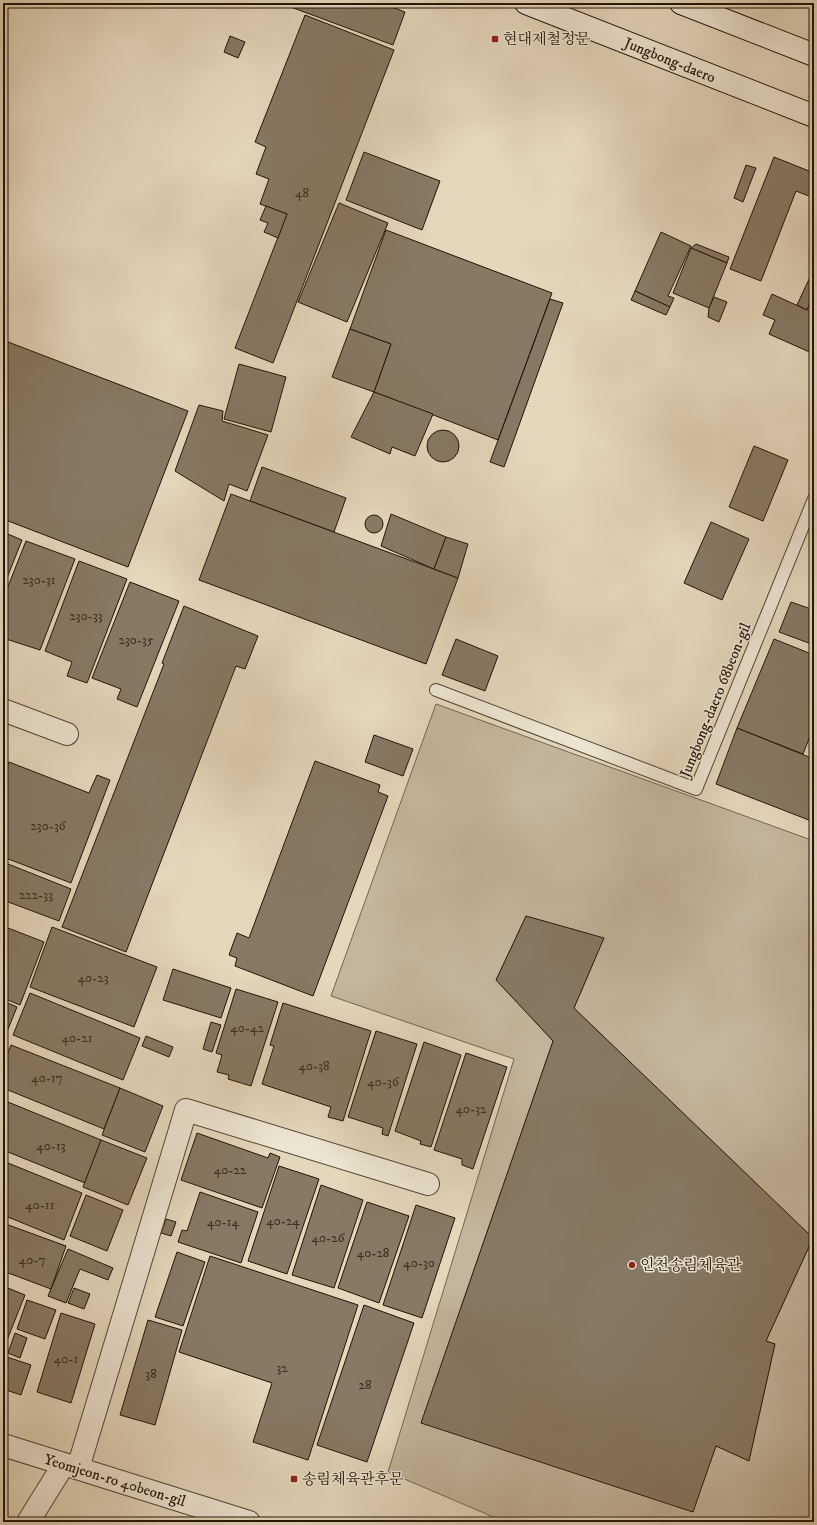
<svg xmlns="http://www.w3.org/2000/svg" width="817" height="1525" font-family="'IM FELL DW Pica','Noto Serif KR',serif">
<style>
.green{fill:#c3b69d;stroke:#726552}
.building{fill:#867965;stroke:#211407}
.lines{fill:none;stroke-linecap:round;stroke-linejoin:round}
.service-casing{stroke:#524534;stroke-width:14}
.minor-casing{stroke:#524534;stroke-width:24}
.tertiary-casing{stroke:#524534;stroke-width:24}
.secondary-casing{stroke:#211407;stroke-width:24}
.service{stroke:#ede5d3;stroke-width:12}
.minor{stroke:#ede5d3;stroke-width:22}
.tertiary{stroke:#ede5d3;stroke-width:22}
.secondary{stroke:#ede5d3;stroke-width:22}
.poi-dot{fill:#8f2418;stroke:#ede5d3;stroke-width:1.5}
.labels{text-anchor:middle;stroke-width:3;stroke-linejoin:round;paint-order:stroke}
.number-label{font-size:13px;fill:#3a2d1e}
.poi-label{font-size:15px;fill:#211407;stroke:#ede5d3;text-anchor:start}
.street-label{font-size:15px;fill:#211407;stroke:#ede5d3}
</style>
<rect width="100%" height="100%" fill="#e4d7bc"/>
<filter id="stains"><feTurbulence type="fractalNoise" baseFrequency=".005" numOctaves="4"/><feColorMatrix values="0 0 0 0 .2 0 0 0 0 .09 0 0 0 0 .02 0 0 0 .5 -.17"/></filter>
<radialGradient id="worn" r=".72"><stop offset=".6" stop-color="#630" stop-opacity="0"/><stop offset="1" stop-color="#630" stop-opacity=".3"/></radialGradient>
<polygon class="green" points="436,704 814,841 814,1522 505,1522 388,1472 514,1059 331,996"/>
<g class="building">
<polygon points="280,3 381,3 405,12 393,45"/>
<polygon points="305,15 394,50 273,363 235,348 287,214 260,204 269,179 256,174 266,147 255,142"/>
<polygon points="230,36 245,42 238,58 224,52"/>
<polygon points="364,152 440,181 422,230 346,200"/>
<polygon points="774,157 814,173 814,198 796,191 761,281 730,269"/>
<polygon points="746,165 756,168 743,202 734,198"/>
<polygon points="339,203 388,223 347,322 298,302"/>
<polygon points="266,206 287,214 278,238 264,232 268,223 260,220"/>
<polygon points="386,230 552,293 498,440 374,392 391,344 350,329"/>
<polygon points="661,232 691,246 668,296 674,298 670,307 635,291"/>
<polygon points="696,244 729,257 727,263 691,248"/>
<polygon points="691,248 727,263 709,308 673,293"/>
<polygon points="811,275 814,277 814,294 807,310 797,305"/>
<polygon points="635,291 670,307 666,315 631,300"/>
<polygon points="772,294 807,310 814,294 814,354 769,334 775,320 763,315"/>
<polygon points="714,297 727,302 719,322 708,317 709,308"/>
<polygon points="550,299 563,303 504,467 490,462"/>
<polygon points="350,329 391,344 374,392 332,377"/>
<polygon points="3,340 188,411 128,567 3,519"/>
<polygon points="239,364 286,377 271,432 224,419"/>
<polygon points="374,392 433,414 415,456 392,447 390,454 351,437"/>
<polygon points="199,405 223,411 222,421 268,435 247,491 229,484 224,501 175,471"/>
<circle cx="443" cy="446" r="16"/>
<polygon points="754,446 788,460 763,521 729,507"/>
<polygon points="262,467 346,498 334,532 250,501"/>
<polygon points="231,494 458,578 426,664 199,580"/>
<polygon points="391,514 446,537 434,569 381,546"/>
<circle cx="374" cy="524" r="9"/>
<polygon points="711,522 749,539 722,600 684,583"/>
<polygon points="3,532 22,540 3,588"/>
<polygon points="446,537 468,544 458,578 434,569"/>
<polygon points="26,541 75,559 40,650 3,638 3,599"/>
<polygon points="814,543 814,555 810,553"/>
<polygon points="79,561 127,579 87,683 67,676 72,662 45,651"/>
<polygon points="130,582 179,601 137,707 117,699 121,689 92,678"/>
<polygon points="791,602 814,610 814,645 779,632"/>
<polygon points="184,606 258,636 245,669 236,666 126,952 62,927 164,664 162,663"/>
<polygon points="456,639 498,656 485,691 442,675"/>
<polygon points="774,639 814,655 814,726 803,754 737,728"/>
<polygon points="737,728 814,759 814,822 716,784"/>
<polygon points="374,735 413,749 403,776 365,762"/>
<polygon points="315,761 380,785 378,792 388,796 313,996 235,966 237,958 229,955 237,933 249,938"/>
<polygon points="9,762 89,793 97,775 110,780 71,883 3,857 3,779"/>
<polygon points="3,862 71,889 59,921 3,900"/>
<polygon points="526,916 604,938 574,1008 813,1238 766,1341 775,1344 749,1461 716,1446 693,1512 421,1423 553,1041 496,980"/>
<polygon points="3,926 44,942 20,1005 3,998"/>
<polygon points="52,927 157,967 134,1027 30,987"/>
<polygon points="173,969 231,988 221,1018 163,1000"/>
<polygon points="236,989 278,1002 251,1086 228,1079 229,1075 217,1072 222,1055 216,1053"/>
<polygon points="30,993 140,1038 123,1080 13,1035"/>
<polygon points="3,1001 17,1007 6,1034 3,1033"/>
<polygon points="283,1003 371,1031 343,1121 328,1117 331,1107 262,1084 274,1046 270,1045"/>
<polygon points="211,1022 221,1025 212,1052 203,1049"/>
<polygon points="376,1031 417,1044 388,1136 382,1134 383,1128 348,1117"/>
<polygon points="146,1036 173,1047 169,1057 142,1046"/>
<polygon points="424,1042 461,1055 431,1147 420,1144 421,1141 395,1131"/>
<polygon points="11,1045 120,1088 104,1129 3,1088 3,1065"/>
<polygon points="466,1053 507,1067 473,1169 462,1165 462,1159 434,1150"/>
<polygon points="120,1088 163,1106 145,1152 102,1135"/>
<polygon points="3,1100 101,1140 85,1183 3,1150"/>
<polygon points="197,1133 268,1158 270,1153 280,1157 262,1208 181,1180"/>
<polygon points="101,1140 147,1158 128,1205 83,1187"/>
<polygon points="3,1161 82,1193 64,1240 3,1215"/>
<polygon points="279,1166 319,1179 287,1274 248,1261"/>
<polygon points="321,1185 363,1200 334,1288 292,1275"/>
<polygon points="200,1192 258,1212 241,1263 178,1242 182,1230 187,1231"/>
<polygon points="86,1195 123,1210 107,1251 70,1236"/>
<polygon points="367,1202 409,1216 379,1303 338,1288"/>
<polygon points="416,1205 455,1218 422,1318 383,1305"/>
<polygon points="166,1219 176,1222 171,1236 161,1233"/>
<polygon points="3,1223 66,1246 51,1289 3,1271"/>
<polygon points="68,1249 113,1268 108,1280 80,1269 66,1303 48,1296"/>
<polygon points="177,1252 205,1262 183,1326 155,1317"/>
<polygon points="210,1256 358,1305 308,1460 253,1442 272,1383 179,1352"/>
<polygon points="3,1286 25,1295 3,1350"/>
<polygon points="74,1288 90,1294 84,1309 68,1303"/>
<polygon points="27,1300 56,1310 45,1339 17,1329"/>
<polygon points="364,1305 414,1323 367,1462 317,1445"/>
<polygon points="61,1313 95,1324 71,1403 37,1392"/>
<polygon points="148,1320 182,1330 155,1425 120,1415"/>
<polygon points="15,1333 27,1338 20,1358 8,1353"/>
<polygon points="4,1356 31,1365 21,1395 3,1389 3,1361"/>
<polygon points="57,1517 74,1522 56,1522"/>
</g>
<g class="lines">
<defs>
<polyline id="service" points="436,690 696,789 814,499"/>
<g id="minor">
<polyline points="3,710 67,734"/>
<polyline points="78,1468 186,1110 428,1184"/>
<polyline points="28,1522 64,1464"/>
</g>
<polyline id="tertiary" points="3,1445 249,1522"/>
<g id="secondary">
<polyline points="526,3 814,116"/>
<polyline points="681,3 814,55"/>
</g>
</defs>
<use href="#service" class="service-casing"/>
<use href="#minor" class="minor-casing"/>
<use href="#tertiary" class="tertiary-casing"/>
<use href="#secondary" class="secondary-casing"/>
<use href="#service" class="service"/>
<use href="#minor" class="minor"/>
<use href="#tertiary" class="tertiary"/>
<use href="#secondary" class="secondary"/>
</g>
<g class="poi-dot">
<rect x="491" y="35" width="8" height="8" rx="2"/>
<circle cx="632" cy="1265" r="4"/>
<rect x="290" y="1475" width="8" height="8" rx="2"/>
</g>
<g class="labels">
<g class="number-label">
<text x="302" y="197">48</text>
<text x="39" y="584">230-31</text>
<text x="86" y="620">230-33</text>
<text x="136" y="644">230-35</text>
<text x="48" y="830">230-36</text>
<text x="36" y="899">222-33</text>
<text x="93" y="982">40-23</text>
<text x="247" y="1032">40-42</text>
<text x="77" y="1042">40-21</text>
<text x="314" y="1070">40-38</text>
<text x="47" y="1082">40-17</text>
<text x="383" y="1086">40-36</text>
<text x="471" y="1113">40-32</text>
<text x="51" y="1150">40-13</text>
<text x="230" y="1174">40-22</text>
<text x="40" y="1209">40-11</text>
<text x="283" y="1225">40-24</text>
<text x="223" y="1226">40-14</text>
<text x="328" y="1242">40-26</text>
<text x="373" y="1257">40-28</text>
<text x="32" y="1264">40-7</text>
<text x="419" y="1267">40-30</text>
<text x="66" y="1363">40-1</text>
<text x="282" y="1372">32</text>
<text x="151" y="1378">38</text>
<text x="365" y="1389">28</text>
</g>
<g class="poi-label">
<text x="503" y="44">현대제철정문</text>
<text x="640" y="1270">인천송림체육관</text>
<text x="302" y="1484">송림체육관후문</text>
</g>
<g class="street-label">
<text transform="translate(670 60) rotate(22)" y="5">Jungbong-daero</text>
<text transform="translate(715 700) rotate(-68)" y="5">Jungbong-daero 68beon-gil</text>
<text transform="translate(115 1480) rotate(17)" y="5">Yeomjeon-ro 40beon-gil</text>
</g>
</g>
<rect width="817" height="1525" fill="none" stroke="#e4d7bc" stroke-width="16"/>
<rect x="4" y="4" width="809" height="1517" fill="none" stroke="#211407" stroke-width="2"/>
<rect x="8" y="8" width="801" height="1509" fill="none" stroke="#211407"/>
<rect width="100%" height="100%" filter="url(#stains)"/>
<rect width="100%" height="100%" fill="url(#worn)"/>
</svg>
